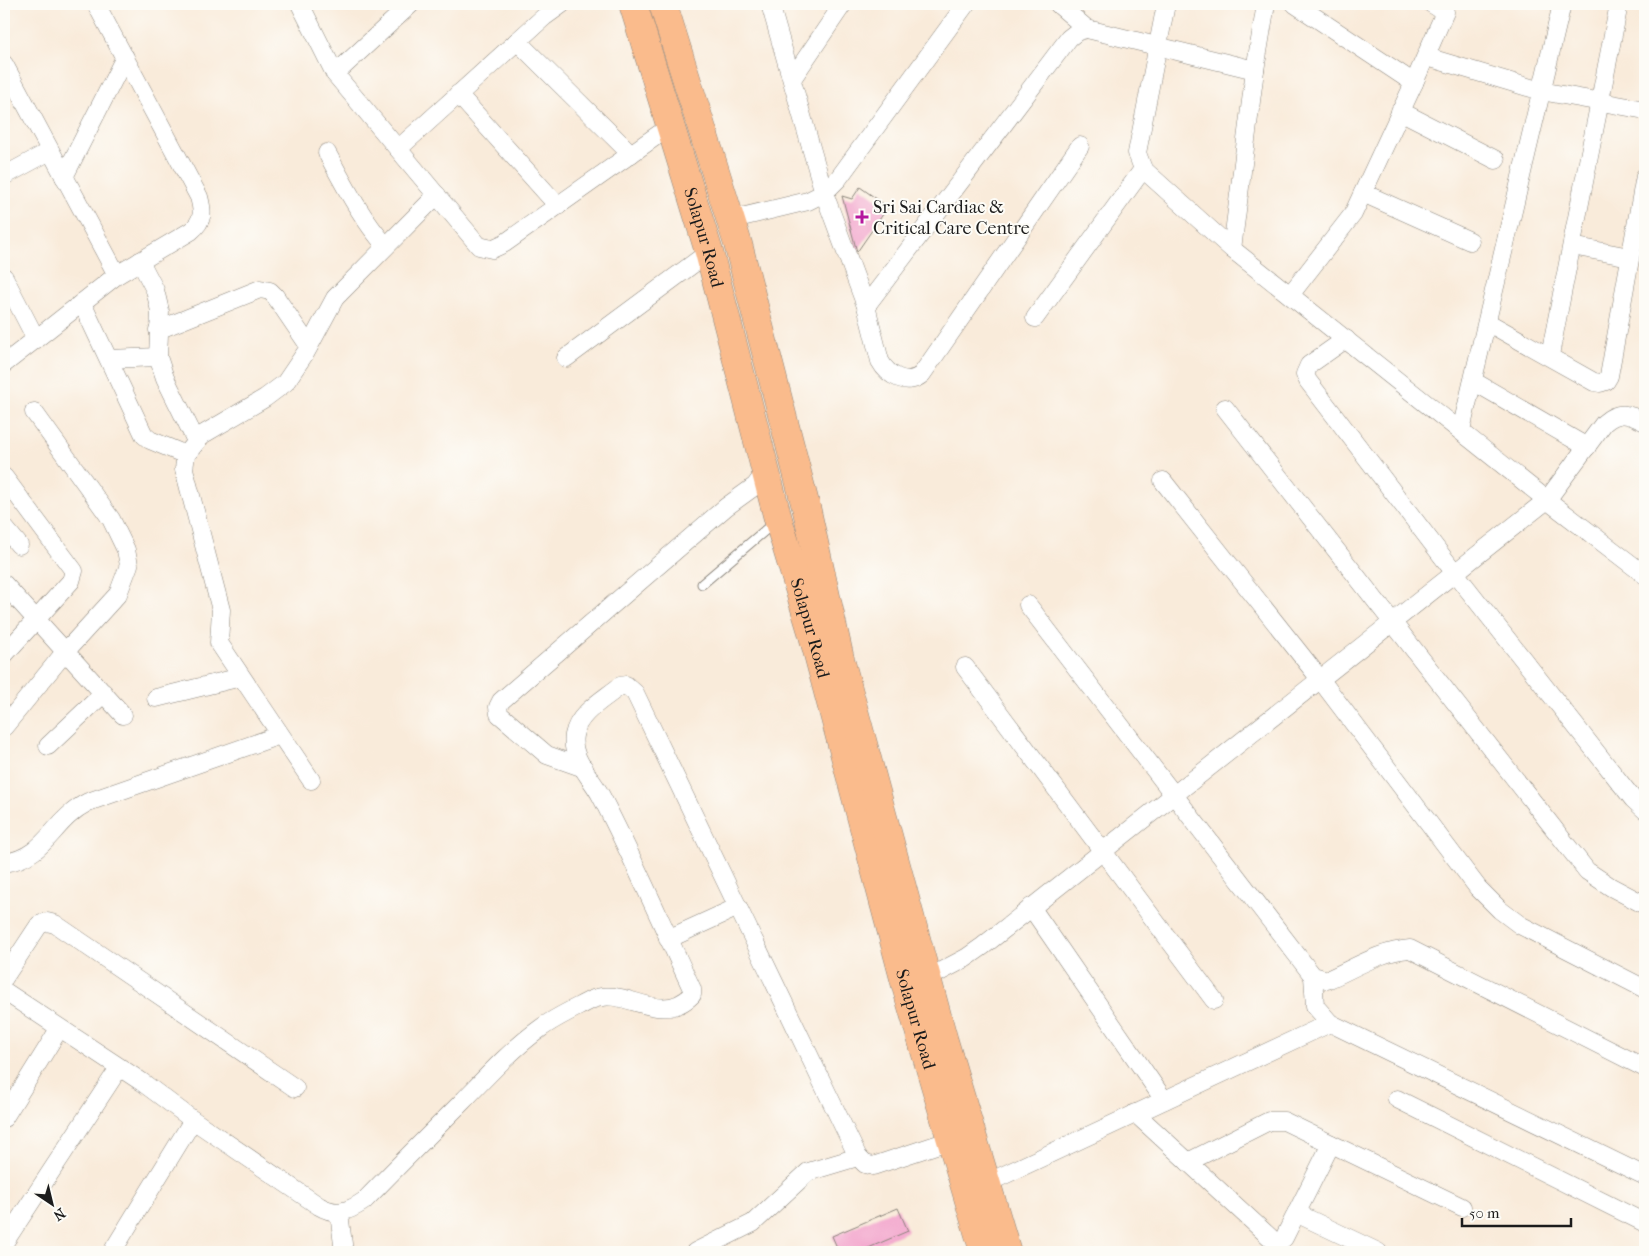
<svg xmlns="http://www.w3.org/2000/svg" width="1649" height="1256" font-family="'IM FELL French Canon',serif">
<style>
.building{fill:#f3a7cd}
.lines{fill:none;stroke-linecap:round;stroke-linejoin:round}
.lane-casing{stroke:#8a847b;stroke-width:11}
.street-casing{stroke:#8a847b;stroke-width:19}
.primary-casing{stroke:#8a847b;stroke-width:29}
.lane{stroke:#fff;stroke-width:9}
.street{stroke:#fff;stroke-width:18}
.primary{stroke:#fabb8c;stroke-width:28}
.poi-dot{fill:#b5179e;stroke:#fdfcf7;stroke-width:2}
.labels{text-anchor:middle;stroke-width:4;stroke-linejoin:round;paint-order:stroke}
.poi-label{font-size:18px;fill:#1c1c1c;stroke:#fdfcf7;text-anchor:start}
.street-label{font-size:18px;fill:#1c1c1c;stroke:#fdfcf7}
</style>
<rect width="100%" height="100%" fill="#fdfcf7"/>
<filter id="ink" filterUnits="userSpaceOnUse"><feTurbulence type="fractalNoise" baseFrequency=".02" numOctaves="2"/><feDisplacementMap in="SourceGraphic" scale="10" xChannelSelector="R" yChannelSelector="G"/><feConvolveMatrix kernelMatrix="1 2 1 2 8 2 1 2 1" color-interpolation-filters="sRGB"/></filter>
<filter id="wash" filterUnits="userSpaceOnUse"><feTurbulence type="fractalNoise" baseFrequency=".0096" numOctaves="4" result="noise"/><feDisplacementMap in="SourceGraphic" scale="20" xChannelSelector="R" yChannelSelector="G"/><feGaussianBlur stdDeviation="1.12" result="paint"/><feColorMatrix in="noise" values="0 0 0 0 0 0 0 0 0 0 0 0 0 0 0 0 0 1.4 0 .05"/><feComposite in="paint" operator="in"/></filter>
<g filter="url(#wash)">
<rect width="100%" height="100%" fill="#f9ebda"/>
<g id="blocks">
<g class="building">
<polygon points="860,187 888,207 857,252 842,196 852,199"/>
<polygon points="898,1208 908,1231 859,1252 839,1252 832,1236"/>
</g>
</g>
</g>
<g filter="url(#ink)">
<use href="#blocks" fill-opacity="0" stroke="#8a847b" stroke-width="1"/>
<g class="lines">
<defs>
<polyline id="lane" points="702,584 776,521"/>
<g id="street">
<path d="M96 4 199 197C203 212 204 220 191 231L117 275"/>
<polyline points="300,4 335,74 411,4"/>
<polyline points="562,4 544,17 398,149 479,246 492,249 505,243 669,127"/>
<path d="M770 4 824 193 866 306 880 361C888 376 908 387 922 374L1080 146"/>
<polyline points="1058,4 1087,29"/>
<polyline points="1166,4 1137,153 1143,169 1232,249 1547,500 1645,575"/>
<polyline points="1295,4 1414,83 1445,12 1432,4"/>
<polyline points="517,41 631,154"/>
<polyline points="1427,57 1541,91 1645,110"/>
<polyline points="4,64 117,275 36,339"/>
<polyline points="335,74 398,149"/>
<polyline points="792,79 843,4"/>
<polyline points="458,94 558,206"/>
<polyline points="1400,111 1496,160"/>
<path d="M327 153C345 186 361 218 386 246"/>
<polyline points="4,176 50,151"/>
<polyline points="64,177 125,57"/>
<polyline points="1363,193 1470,241"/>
<polyline points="729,220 808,201 824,193 838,179 966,4"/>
<polyline points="1572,246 1630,257"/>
<polyline points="1232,249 1255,70"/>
<polyline points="140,261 155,290 160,311 158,357 165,378 196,441"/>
<polyline points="4,277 36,339 4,364"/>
<polyline points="1290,295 1353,214 1414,83"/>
<polyline points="82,303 144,435 150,440 186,455"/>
<polyline points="866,306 1069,38 1078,31 1087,29 1255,70 1266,4"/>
<polyline points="1035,318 1143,169"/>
<polyline points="1487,322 1594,382 1600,383 1606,381 1609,376 1645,176"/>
<polyline points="158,330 260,289 270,291 275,296 309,346"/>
<polyline points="1346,339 1309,365 1305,374 1308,381 1455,573 1633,799 1645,810"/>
<polyline points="1550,355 1619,4"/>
<polyline points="566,358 709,252"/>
<polyline points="109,359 158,357"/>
<polyline points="1473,381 1587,447"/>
<polyline points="1225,408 1587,871 1611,887 1645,905"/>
<polyline points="1461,430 1562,4"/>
<polyline points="4,477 74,571 71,581 4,655"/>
<polyline points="1163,481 1320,679 1478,888 1500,910 1520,925 1645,989"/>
<polyline points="4,527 19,545"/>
<polyline points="4,584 123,715"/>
<path d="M1028 605 1313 976 1327 980C1355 968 1380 951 1410 949L1645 1068"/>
<polyline points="965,667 1214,1000"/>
<polyline points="156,698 241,677"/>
<polyline points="4,727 65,652 118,594 129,565 126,550 111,519 34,412"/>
<polyline points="48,746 104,693"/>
<polyline points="584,768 547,755 499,714 498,707 501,701 726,507 755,486 766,471"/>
<polyline points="311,780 219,643 221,610 184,469 186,455 202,435 265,398 285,383 306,352 335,298 437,195"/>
<path d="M4 863C47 857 51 821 88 802L280 735"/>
<polyline points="1031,907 1164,1100"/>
<polyline points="668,939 738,907"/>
<polyline points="1313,976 1315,1006 1330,1023 1645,1176"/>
<polyline points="4,978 39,925 47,922 55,924 295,1088"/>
<path d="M923 984 929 982 928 978 966 958 983 946 1547 500 1604 423C1619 410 1629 414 1645 422"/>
<polyline points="4,991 142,1082 193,1120 112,1252"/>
<polyline points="1397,1099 1645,1223"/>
<polyline points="1135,1113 1274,1241 1280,1241 1284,1238 1331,1144"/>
<polyline points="4,1118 59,1029"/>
<path d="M193 1120 319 1206C336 1216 348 1212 364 1201 397 1167 430 1134 463 1101 488 1075 512 1049 541 1028 556 1017 574 1009 591 1000 624 984 659 1028 692 995V989C662 925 634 859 601 796 591 777 570 758 574 735 578 713 603 700 620 686L626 685 635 693 858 1157 865 1164 873 1166 951 1140"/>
<polyline points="1188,1162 1269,1121 1284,1121 1462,1207"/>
<polyline points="987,1183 1330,1023"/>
<polyline points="339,1213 344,1252"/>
<polyline points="1296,1213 1378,1252"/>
<polyline points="4,1243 119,1068"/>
<polyline points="695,1252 753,1223 808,1172 858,1157"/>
</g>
<g id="primary">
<path id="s1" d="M633 4 709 252 778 519 812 632 907 990 984 1252"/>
<polyline points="663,4 738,244 807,511 840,659 944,1041 1007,1252"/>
</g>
</defs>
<use href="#lane" class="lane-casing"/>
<use href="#street" class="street-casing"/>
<use href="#primary" class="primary-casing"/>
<use href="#lane" class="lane"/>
<use href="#street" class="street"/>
<use href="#primary" class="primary"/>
</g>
</g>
<path class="poi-dot" d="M859.5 209.5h5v5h5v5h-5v5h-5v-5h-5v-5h5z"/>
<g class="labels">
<g class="poi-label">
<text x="873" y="213">Sri Sai Cardiac &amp;<tspan x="873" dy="21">Critical Care Centre</tspan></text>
</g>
<g class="street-label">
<text dy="6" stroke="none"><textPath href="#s1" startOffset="244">Solapur Road</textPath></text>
<text dy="6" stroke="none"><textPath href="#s1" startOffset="649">Solapur Road</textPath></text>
<text dy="6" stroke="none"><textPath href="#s1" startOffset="1054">Solapur Road</textPath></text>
</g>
</g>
<rect width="1649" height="1256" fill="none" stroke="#fdfcf7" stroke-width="20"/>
<g transform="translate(52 1204) rotate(145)" stroke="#fdfcf7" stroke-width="4" paint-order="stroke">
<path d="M0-4L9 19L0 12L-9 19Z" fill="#1c1c1c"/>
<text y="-8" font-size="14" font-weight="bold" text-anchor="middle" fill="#1c1c1c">N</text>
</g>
<path d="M1462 1218v8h109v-8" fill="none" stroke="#1c1c1c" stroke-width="2.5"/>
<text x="1469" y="1218" font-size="15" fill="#1c1c1c" stroke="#fdfcf7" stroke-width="4" paint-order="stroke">50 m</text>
</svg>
